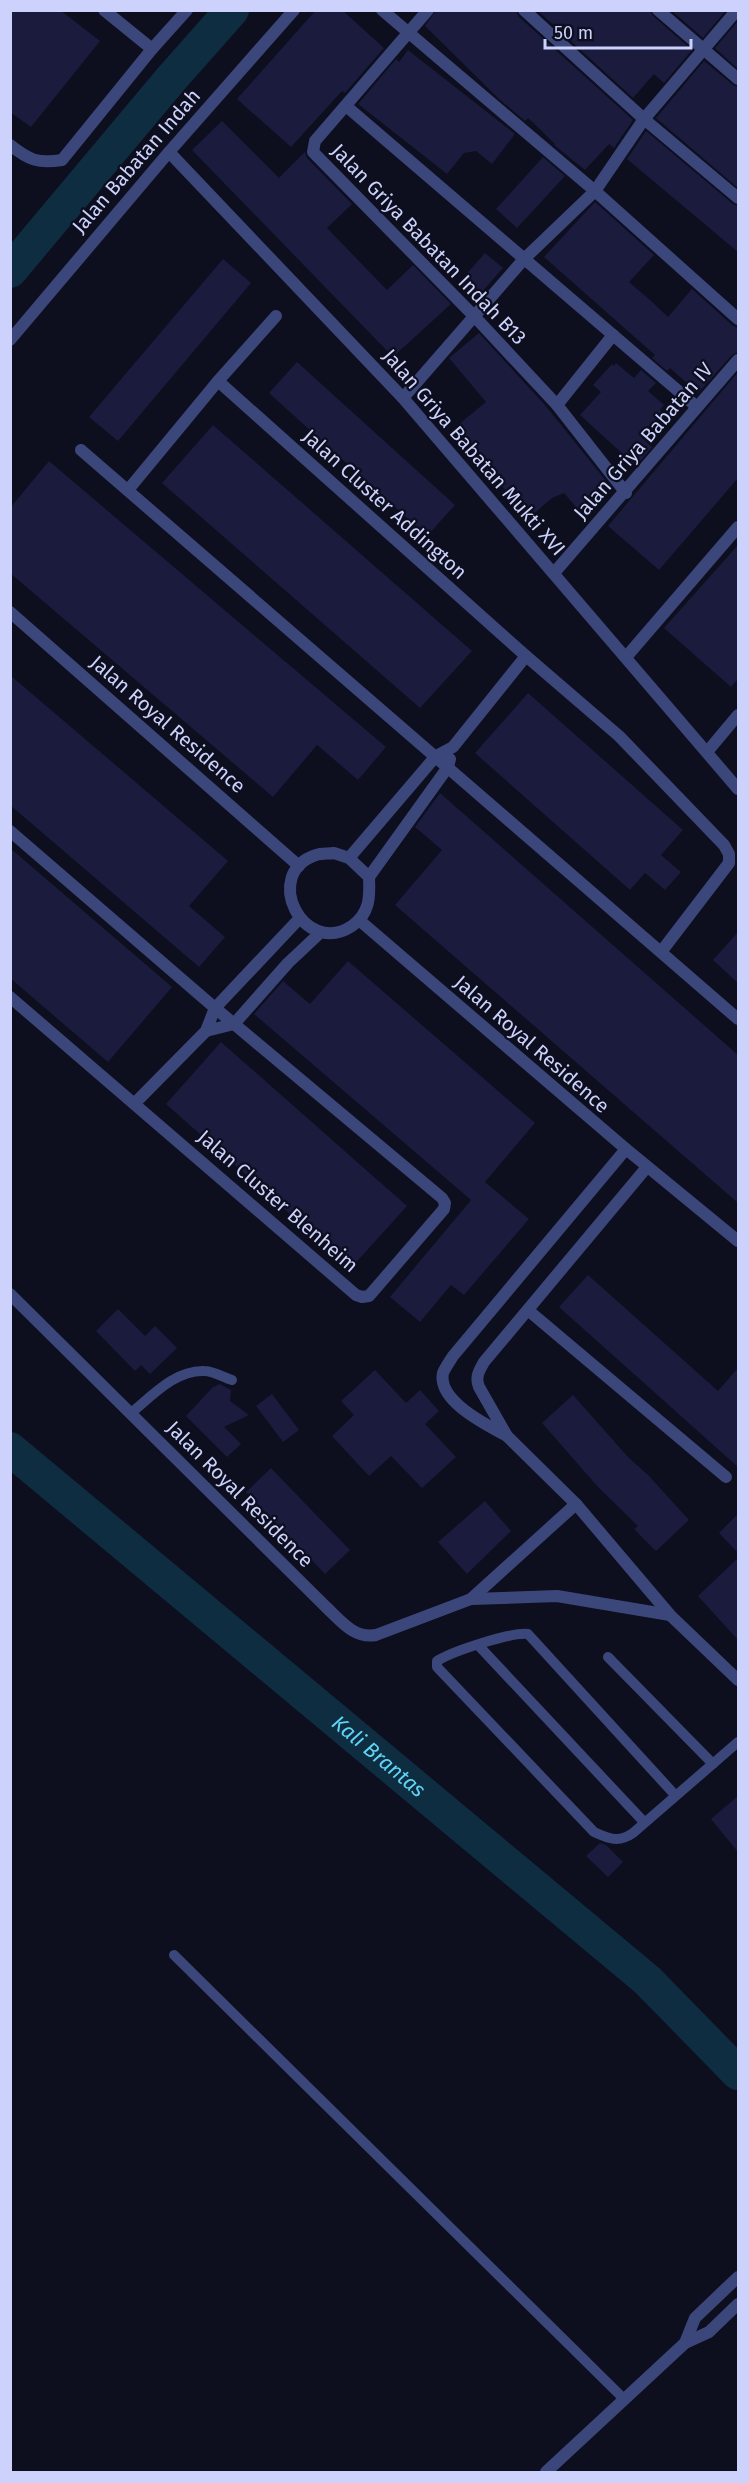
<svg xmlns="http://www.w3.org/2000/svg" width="749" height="2483" font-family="'Fira Sans',sans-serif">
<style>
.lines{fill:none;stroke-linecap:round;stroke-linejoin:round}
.river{stroke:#0e2d40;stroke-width:34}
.building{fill:#1a1b3d}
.lane{stroke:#3b477a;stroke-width:10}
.street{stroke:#3b477a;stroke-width:12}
.labels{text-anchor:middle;stroke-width:4.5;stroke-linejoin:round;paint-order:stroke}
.street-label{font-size:20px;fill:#ccd2fc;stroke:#0d0e1e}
.water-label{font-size:21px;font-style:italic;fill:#60d4f6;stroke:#0d0e1e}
</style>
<rect width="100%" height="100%" fill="#0d0e1e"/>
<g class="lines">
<g class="river">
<polyline points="10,271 171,79 232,10"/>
<path id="s1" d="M10 1449 647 1980 738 2073"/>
</g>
</g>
<g class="building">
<polygon points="10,10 60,10 100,41 31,127 10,112"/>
<polygon points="316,10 342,10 384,48 345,93 342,91 291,147 237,99"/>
<polygon points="436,10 516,10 518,16 633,120 614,148 609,144 585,170 554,145 555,144 528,118 525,121 499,99 425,26"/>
<polygon points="537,10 650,10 653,16 692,50 664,83 654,74 633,98"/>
<polygon points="671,10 726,10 703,38"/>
<polygon points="738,21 738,69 715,48"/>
<polygon points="408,50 515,134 492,164 476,151 464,153 447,174 358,104 396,59 399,62"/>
<polygon points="704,61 733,85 738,87 738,188 656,118"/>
<polygon points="222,121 279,178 305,152 307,158 352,204 327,228 387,290 413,265 451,304 393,357 192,150"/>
<polygon points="646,131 733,204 738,206 738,252 627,159"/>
<polygon points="543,157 565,176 517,228 496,209"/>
<polygon points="595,202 654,255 629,282 650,300 668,317 692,289 732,325 738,328 738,352 732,355 698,393 670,368 667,371 652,358 655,355 544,257"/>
<polygon points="485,253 503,268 480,294 463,278"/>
<polygon points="223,259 251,283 118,441 89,417"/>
<polygon points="479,333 545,405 611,487 581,513 564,493 552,498 529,518 453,429 486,402 449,358"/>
<polygon points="297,362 455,505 427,536 269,393"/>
<polygon points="616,363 634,378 641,370 656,383 648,391 664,405 660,410 662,412 641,437 652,447 636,466 580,415 601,392 593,385 612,364 614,366"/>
<polygon points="738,372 738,478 659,570 608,526"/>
<polygon points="213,425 472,651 420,708 162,483"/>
<polygon points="49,461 386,747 358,780 317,745 273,797 10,573 10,508"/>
<polygon points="738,545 738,679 731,687 664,628"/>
<polygon points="10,675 228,861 189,906 225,937 199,967 10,805"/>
<polygon points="528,693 683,830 661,855 681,872 665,890 645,873 630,890 475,753"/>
<polygon points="440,793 738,1055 738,1203 395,905 442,850 415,827"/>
<polygon points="10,848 172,987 108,1062 10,978"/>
<polygon points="738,932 738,983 713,960"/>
<polygon points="348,961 535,1123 485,1182 529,1219 464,1295 451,1285 420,1322 390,1297 471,1200 254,1014 283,981 310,1004"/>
<polygon points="221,1042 407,1206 351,1268 166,1104"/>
<polygon points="588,1275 718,1391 738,1368 738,1467 559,1307"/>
<polygon points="118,1309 145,1336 155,1326 177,1348 150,1374 141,1365 135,1371 96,1331"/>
<polygon points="375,1370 406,1403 420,1390 439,1411 425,1424 456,1457 422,1488 391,1456 369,1476 332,1436 354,1415 341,1401"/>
<polygon points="220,1384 231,1390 230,1401 249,1415 224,1427 241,1444 227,1457 186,1416 213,1387"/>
<polygon points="272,1394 299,1430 283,1442 256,1406"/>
<polygon points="573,1395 628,1457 649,1476 689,1520 656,1551 634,1529 638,1526 598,1487 542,1423"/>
<polygon points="271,1468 350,1550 325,1574 246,1492"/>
<polygon points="485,1501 511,1531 467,1574 438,1542"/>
<polygon points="738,1514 738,1553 719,1533"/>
<polygon points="738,1558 738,1640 698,1596"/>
<polygon points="738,1796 738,1852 711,1819"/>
<polygon points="600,1843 606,1845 623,1862 608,1877 586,1856"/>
</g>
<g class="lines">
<g class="lane">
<path d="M131 1413C152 1396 175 1370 204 1371 213 1371 223 1377 232 1380"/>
<polyline points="478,1645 644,1822"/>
<polyline points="608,1657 713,1764"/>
<path d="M675 1795 528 1634C511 1632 453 1651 437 1661V1667L594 1832C609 1839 619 1843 633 1833L738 1742"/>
<polyline points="174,1955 624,2399"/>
</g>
<g class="street">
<polyline points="104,10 152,49"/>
<polyline points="382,10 595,191 738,319"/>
<polyline points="428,10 315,141 313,152 474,316 557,405 626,493"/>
<polyline points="524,10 644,119 738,198"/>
<polyline points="658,10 738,79"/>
<polyline points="346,106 697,407"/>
<path d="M10 145C29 160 38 164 62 160L152 49 187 10"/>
<polyline points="169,152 403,398 738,789"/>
<polyline points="10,340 169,152 294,10"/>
<polyline points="218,381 526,656 619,736 724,845 729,854 729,863 661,952"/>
<polyline points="403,398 524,259 595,191 644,119 737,10"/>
<polyline points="557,405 613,335"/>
<polyline points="81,450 738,1019"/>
<polyline points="128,490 218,381 276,316"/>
<polyline points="554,573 738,360"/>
<polyline points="10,612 299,866"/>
<polyline points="627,656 738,527"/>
<polyline points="707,752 738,715"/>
<polyline points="10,831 215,1008 442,1198 445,1203 444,1209 369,1296 362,1297 356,1295 10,997"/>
<path d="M334 853 349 858 369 877C370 897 370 913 352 926 303 958 261 873 316 855 321 853 329 854 334 853Z"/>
<polyline points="349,858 436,756 453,747 526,656"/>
<polyline points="369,877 448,767 450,759"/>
<polyline points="359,920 626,1149 738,1241"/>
<polyline points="206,1031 234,1024 288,963 321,932"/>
<polyline points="135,1103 206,1031 215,1008 299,919"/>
<path d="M626 1149 453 1356C450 1361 445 1368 443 1373 437 1401 487 1425 507 1436L479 1387C475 1377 479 1371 484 1362L647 1167"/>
<path d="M10 1294 326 1607C341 1621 354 1639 376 1635L471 1599 557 1596 670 1615"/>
<polyline points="529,1311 726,1477"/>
<polyline points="507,1436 576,1504 670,1615 738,1680"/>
<polyline points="471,1599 576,1504"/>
<polyline points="685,2343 695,2318 738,2277"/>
<polyline points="546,2472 685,2343 709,2332 738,2304"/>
</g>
</g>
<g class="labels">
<g class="street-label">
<text transform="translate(136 161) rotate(-49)" y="7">Jalan Babatan Indah</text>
<text transform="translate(429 244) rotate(46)" y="7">Jalan Griya Babatan Indah B13</text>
<text transform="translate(643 441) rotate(-49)" y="7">Jalan Griya Babatan IV</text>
<text transform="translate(474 452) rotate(49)" y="7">Jalan Griya Babatan Mukti XVI</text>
<text transform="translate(385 504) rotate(42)" y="7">Jalan Cluster Addington</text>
<text transform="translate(168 724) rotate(41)" y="7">Jalan Royal Residence</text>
<text transform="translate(532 1044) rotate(41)" y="7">Jalan Royal Residence</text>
<text transform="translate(278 1201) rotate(41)" y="7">Jalan Cluster Blenheim</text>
<text transform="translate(240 1494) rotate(45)" y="7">Jalan Royal Residence</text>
</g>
<g class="water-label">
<text dy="7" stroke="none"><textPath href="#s1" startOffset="480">Kali Brantas</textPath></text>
</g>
</g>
<rect width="749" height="2483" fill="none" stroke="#ccd2fc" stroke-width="24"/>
<path d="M545 39v9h146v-9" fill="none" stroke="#ccd2fc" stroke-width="3"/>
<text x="554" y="39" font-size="18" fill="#ccd2fc" stroke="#0d0e1e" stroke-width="4.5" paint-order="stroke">50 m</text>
</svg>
